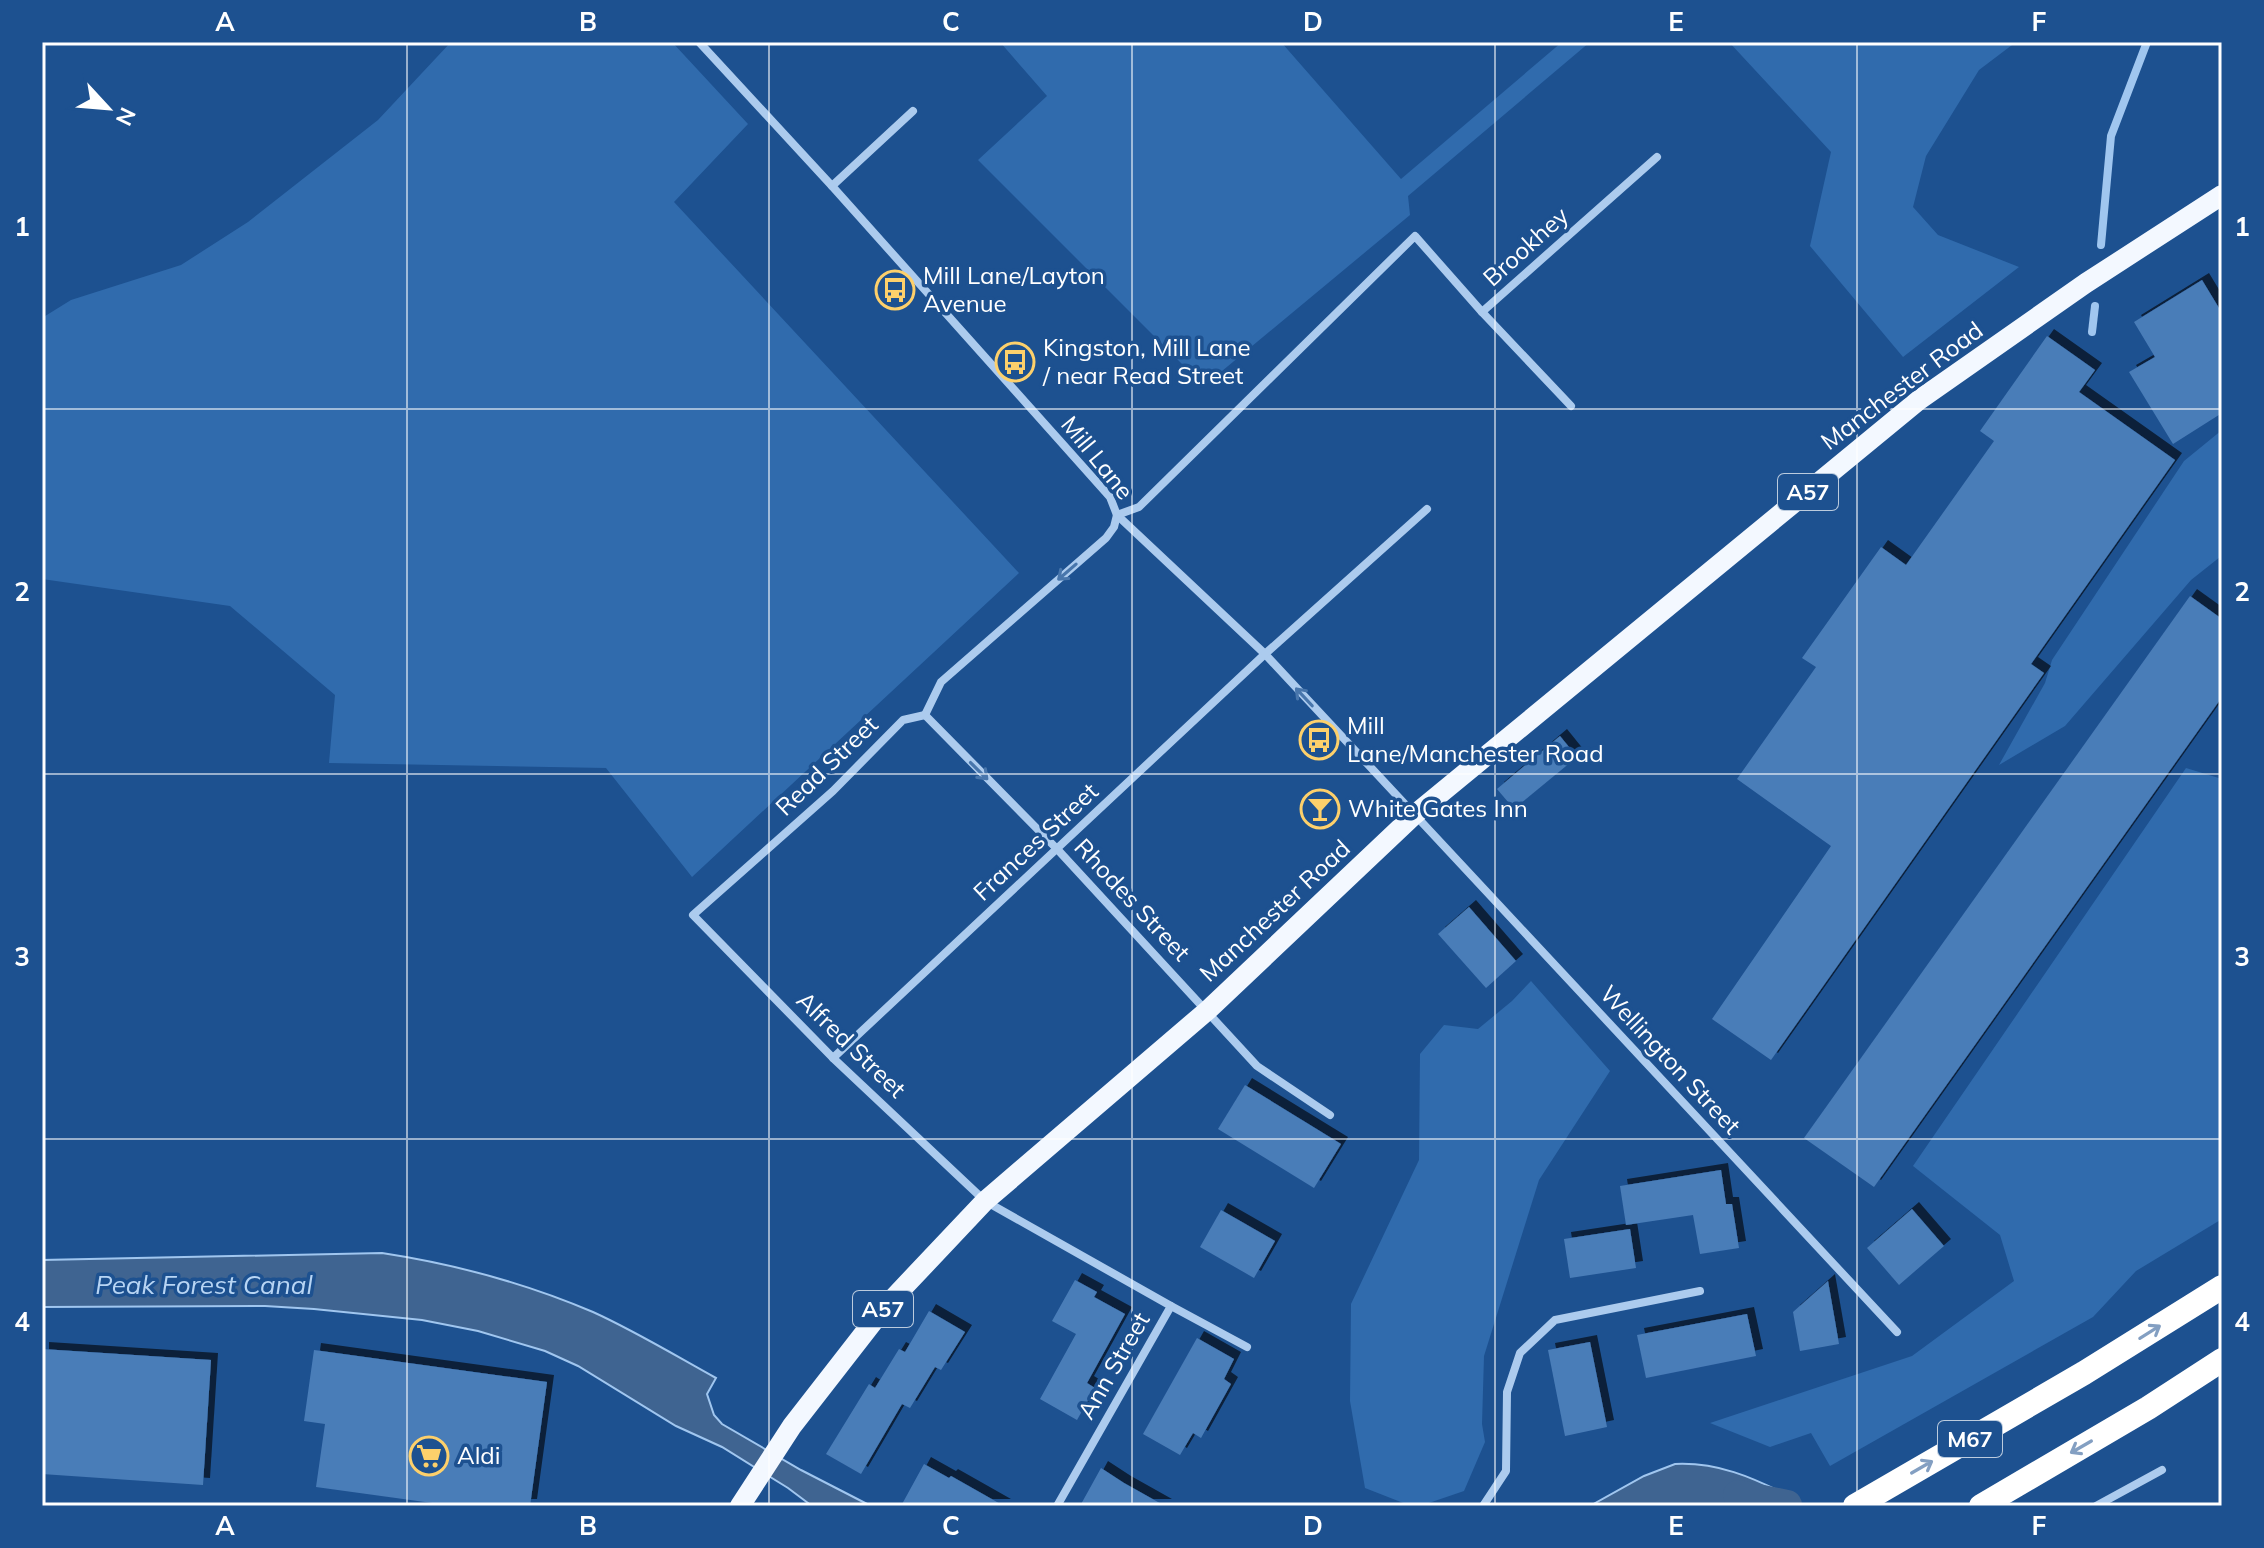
<svg xmlns="http://www.w3.org/2000/svg" width="2264" height="1548" font-family="Mulish,sans-serif">
<style>
.green{fill:#306bad}
.water{fill:#3f6491;stroke:#a0c6ef;stroke-width:2}
.lines{fill:none;stroke-linecap:round;stroke-linejoin:round}
.stream{stroke:#a0c6ef;stroke-width:8}
.canal{stroke:#3f6491;stroke-width:30}
.building{fill:#4a7db8;filter:url(#shadow)}
.street{stroke:#accbee;stroke-width:8}
.primary{stroke:#f3f8ff;stroke-width:20}
.highway{stroke:#fff;stroke-width:24}
.oneway{stroke:#4876ac}
.oneway2{stroke:#839fc2}
.grid{fill:none;stroke:#fff;stroke-width:2;stroke-opacity:0.55}
.labels{text-anchor:middle;stroke-width:7;stroke-linejoin:round;paint-order:stroke}
.shield{fill:#1d5190;stroke:#bbcbde;stroke-width:2}
.shield-label{font-size:22px;font-weight:bold;fill:#fff}
.street-label{font-size:24px;fill:#fff;stroke:#1d5190}
.poi-label{font-size:24px;fill:#fff;stroke:#1d5190;text-anchor:start}
.water-label{font-size:26px;font-style:italic;fill:#b8d5f4;stroke:#1d5190}
.neatline{fill:none;stroke:#fff;stroke-width:3}
.grid-label{font-size:26px;text-anchor:middle;font-weight:bold;fill:#fff}
</style>
<defs>
<filter id="shadow"><feDropShadow dx="7" dy="-7" stdDeviation="0" flood-color="#0009"/></filter>
</defs>
<rect width="100%" height="100%" fill="#1d5190"/>
<g class="green">
<polygon points="451,42 672,42 748,124 674,202 1019,573 692,877 606,768 329,763 335,695 230,606 42,579 42,318 71,300 181,265 248,222 378,120"/>
<polygon points="1000,42 1281,42 1401,179 1562,42 1590,42 1408,196 1410,215 1204,386 978,160 1047,96"/>
<polygon points="1729,42 2016,42 1979,70 1926,156 1913,207 1938,235 2019,267 1903,357 1810,246 1831,152"/>
<polygon points="2222,430 2222,551 2220,557 2191,580 2065,726 1999,765 2045,683 2052,660 2184,461"/>
<polygon points="2186,768 2222,779 2222,1219 2136,1271 2093,1317 1830,1466 1811,1433 1770,1447 1710,1423 1912,1356 2014,1281 2000,1235 1913,1166"/>
<polygon points="1531,981 1610,1071 1539,1180 1484,1356 1482,1424 1485,1442 1464,1491 1420,1506 1411,1506 1365,1488 1350,1401 1351,1304 1419,1160 1420,1054 1444,1025 1478,1029 1512,1001"/>
</g>
<g class="water">
<path d="M382 1253C454 1264 525 1283 593 1312 635 1331 676 1356 716 1378L707 1394 714 1415 722 1424 801 1470 871 1506H812L788 1488 722 1447 676 1426 578 1366 545 1351 478 1331 422 1320 314 1309 265 1306 42 1307V1260Z"/>
<path d="M1675 1464C1717 1462 1752 1477 1789 1496L1771 1506H1590L1644 1476Z"/>
</g>
<g class="lines">
<g class="stream">
<polyline points="2101,245 2111,136 2147,42"/>
<polyline points="2092,332 2095,306"/>
</g>
<polyline class="canal" points="1738,1495 1787,1505"/>
</g>
<g class="building">
<polygon points="2202,280 2222,313 2222,413 2173,444 2129,372 2155,357 2134,322"/>
<polygon points="2047,336 2095,370 2079,392 2175,460 2031,664 2044,673 1771,1060 1712,1019 1831,846 1737,779 1816,667 1802,658 1881,547 1906,565 1994,441 1980,431"/>
<polygon points="2190,596 2222,619 2222,697 1874,1187 1804,1138"/>
<polygon points="1560,736 1577,757 1514,809 1497,789"/>
<polygon points="1469,907 1516,961 1486,988 1438,934"/>
<polygon points="1245,1085 1341,1144 1314,1188 1218,1129"/>
<polygon points="1721,1170 1726,1204 1732,1204 1739,1248 1700,1254 1693,1215 1626,1225 1620,1186"/>
<polygon points="1912,1209 1944,1246 1899,1285 1867,1248"/>
<polygon points="1221,1210 1275,1241 1254,1278 1200,1247"/>
<polygon points="1630,1229 1636,1268 1570,1278 1564,1239"/>
<polygon points="1075,1280 1097,1292 1094,1297 1125,1314 1087,1383 1095,1388 1077,1420 1040,1399 1076,1334 1052,1321"/>
<polygon points="1828,1281 1839,1344 1800,1351 1793,1312"/>
<polygon points="929,1311 965,1332 941,1370 935,1367 910,1408 902,1404 861,1474 826,1454 869,1384 875,1388 899,1349 905,1352"/>
<polygon points="1747,1314 1756,1356 1646,1378 1637,1335"/>
<polygon points="1197,1338 1234,1359 1224,1379 1231,1384 1201,1438 1193,1433 1180,1455 1143,1434"/>
<polygon points="1590,1342 1607,1427 1565,1436 1548,1350"/>
<polygon points="42,1349 211,1360 203,1485 42,1474"/>
<polygon points="314,1350 547,1382 530,1506 454,1506 316,1487 325,1424 304,1421"/>
<polygon points="924,1464 949,1478 951,1476 1004,1506 901,1506"/>
<polygon points="1101,1468 1124,1483 1165,1506 1080,1506"/>
</g>
<g class="lines">
<g class="street">
<polyline points="699,42 832,186 1110,497 1117,515 1265,654 1897,1332"/>
<polyline points="832,186 913,111"/>
<polyline points="1571,406 1482,312 1657,157"/>
<polyline points="1117,515 1139,507 1415,236 1482,312"/>
<polyline points="925,715 903,720 833,791 693,915 833,1058 985,1201 1171,1306 1057,1506"/>
<polyline points="925,715 1058,850 1257,1066 1330,1115"/>
<polyline points="925,715 941,682 1106,538 1114,527 1117,515"/>
<polyline points="833,1058 1265,654 1427,509"/>
<polyline points="1171,1306 1247,1347"/>
<polyline points="1483,1506 1506,1471 1507,1392 1520,1353 1555,1320 1700,1291"/>
<polyline points="2096,1506 2162,1470"/>
</g>
<polyline class="primary" points="740,1506 792,1426 883,1309 985,1201 1208,1010 1413,816 1919,400 2086,283 2222,195"/>
<g class="highway">
<polyline points="1855,1506 2084,1373 2222,1287"/>
<polyline points="1981,1506 2148,1408 2222,1360"/>
</g>
</g>
<defs><path id="oneway-shaft" d="M-6 0H5M1.5-3L5.5 0L1.5 3" fill="none" stroke-width="1.6" stroke-linecap="round" stroke-linejoin="round" transform="scale(2)"/></defs>
<g class="oneway">
<use href="#oneway-shaft" transform="translate(1067 572) rotate(139)"/>
<use href="#oneway-shaft" transform="translate(1304 697) rotate(-133)"/>
<use href="#oneway-shaft" transform="translate(979 771) rotate(45)"/>
</g>
<g class="oneway2">
<use href="#oneway-shaft" transform="translate(2150 1332) rotate(-32)"/>
<use href="#oneway-shaft" transform="translate(2081 1447) rotate(150)"/>
<use href="#oneway-shaft" transform="translate(1922 1467) rotate(-30)"/>
</g>
<path class="grid" d="M407 42V1506M769 42V1506M1132 42V1506M1495 42V1506M1857 42V1506M42 409H2222M42 774H2222M42 1139H2222"/>
<defs>
<symbol id="bus-ring" viewBox="-11 -11 22 22"><circle r="9.5" fill="#1d5190" stroke="#fdd06b" stroke-width="1.5"/><path d="M-5-6H5V4H4V6H2V4H-2V6H-4V4H-5ZM-3.5-4V0h7V-4ZM-3.5 1.2v1.5H-2V1.2ZM2 1.2v1.5H3.5V1.2Z" fill="#fdd06b"/></symbol>
<symbol id="bar-ring" viewBox="-11 -11 22 22"><circle r="9.5" fill="#1d5190" stroke="#fdd06b" stroke-width="1.5"/><path d="M-6-5H6L.8 .8V4.5H3.5V6h-7V4.5H-.8V.8Z" fill="#fdd06b"/></symbol>
<symbol id="supermarket-ring" viewBox="-11 -11 22 22"><circle r="9.5" fill="#1d5190" stroke="#fdd06b" stroke-width="1.5"/><path d="M-6-5.5h2.5l.6 2H6L4.5 2H-2.5L-4.4-4H-6ZM-1.5 3.2a1.3 1.3 0 1 0 .1 0ZM3 3.2a1.3 1.3 0 1 0 .1 0Z" fill="#fdd06b"/></symbol>
</defs>
<g fill-rule="evenodd">
<use href="#bus-ring" x="873" y="268" width="44" height="44"/>
<use href="#bus-ring" x="993" y="340" width="44" height="44"/>
<use href="#bus-ring" x="1297" y="718" width="44" height="44"/>
<use href="#bar-ring" x="1298" y="787" width="44" height="44"/>
<use href="#supermarket-ring" x="407" y="1434" width="44" height="44"/>
</g>
<g class="labels">
<g class="shield">
<rect x="1778" y="474" width="60" height="36" rx="6"/>
<rect x="853" y="1291" width="60" height="36" rx="6"/>
<rect x="1938" y="1421" width="64" height="36" rx="6"/>
</g>
<g class="shield-label">
<text x="1808" y="500">A57</text>
<text x="883" y="1317">A57</text>
<text x="1970" y="1447">M67</text>
</g>
<g class="street-label">
<text transform="translate(1526 247) rotate(-42)" y="8">Brookhey</text>
<text transform="translate(1902 386) rotate(-37)" y="8">Manchester Road</text>
<text transform="translate(1097 458) rotate(51)" y="8">Mill Lane</text>
<text transform="translate(827 766) rotate(-44)" y="8">Read Street</text>
<text transform="translate(1036 842) rotate(-43)" y="8">Frances Street</text>
<text transform="translate(1132 900) rotate(47)" y="8">Rhodes Street</text>
<text transform="translate(1275 911) rotate(-43)" y="8">Manchester Road</text>
<text transform="translate(851 1045) rotate(44)" y="8">Alfred Street</text>
<text transform="translate(1670 1060) rotate(47)" y="8">Wellington Street</text>
<text transform="translate(1114 1366) rotate(-60)" y="8">Ann Street</text>
</g>
<g class="poi-label">
<text x="923" y="284">Mill Lane/Layton<tspan x="923" dy="28">Avenue</tspan></text>
<text x="1043" y="356">Kingston, Mill Lane<tspan x="1043" dy="28">/ near Read Street</tspan></text>
<text x="1347" y="734">Mill<tspan x="1347" dy="28">Lane/Manchester Road</tspan></text>
<text x="1348" y="817">White Gates Inn</text>
<text x="457" y="1464">Aldi</text>
</g>
<g class="water-label">
<text x="204" y="1294">Peak Forest Canal</text>
</g>
</g>
<rect width="2264" height="1548" fill="none" stroke="#1d5190" stroke-width="88"/>
<g transform="translate(108 108) rotate(116)" stroke="#1d5190" stroke-width="6" paint-order="stroke">
<path d="M0-6L14 30L0 20L-14 30Z" fill="#ffffff"/>
<text y="-12" font-size="22" font-weight="bold" text-anchor="middle" fill="#ffffff">N</text>
</g>
<rect x="44" y="44" width="2176" height="1460" class="neatline"/>
<g class="grid-label">
<text x="225" y="31">A</text>
<text x="588" y="31">B</text>
<text x="951" y="31">C</text>
<text x="1313" y="31">D</text>
<text x="1676" y="31">E</text>
<text x="2039" y="31">F</text>
<text x="22" y="236">1</text>
<text x="2242" y="236">1</text>
<text x="22" y="601">2</text>
<text x="2242" y="601">2</text>
<text x="22" y="966">3</text>
<text x="2242" y="966">3</text>
<text x="22" y="1331">4</text>
<text x="2242" y="1331">4</text>
<text x="225" y="1535">A</text>
<text x="588" y="1535">B</text>
<text x="951" y="1535">C</text>
<text x="1313" y="1535">D</text>
<text x="1676" y="1535">E</text>
<text x="2039" y="1535">F</text>
</g>
</svg>
